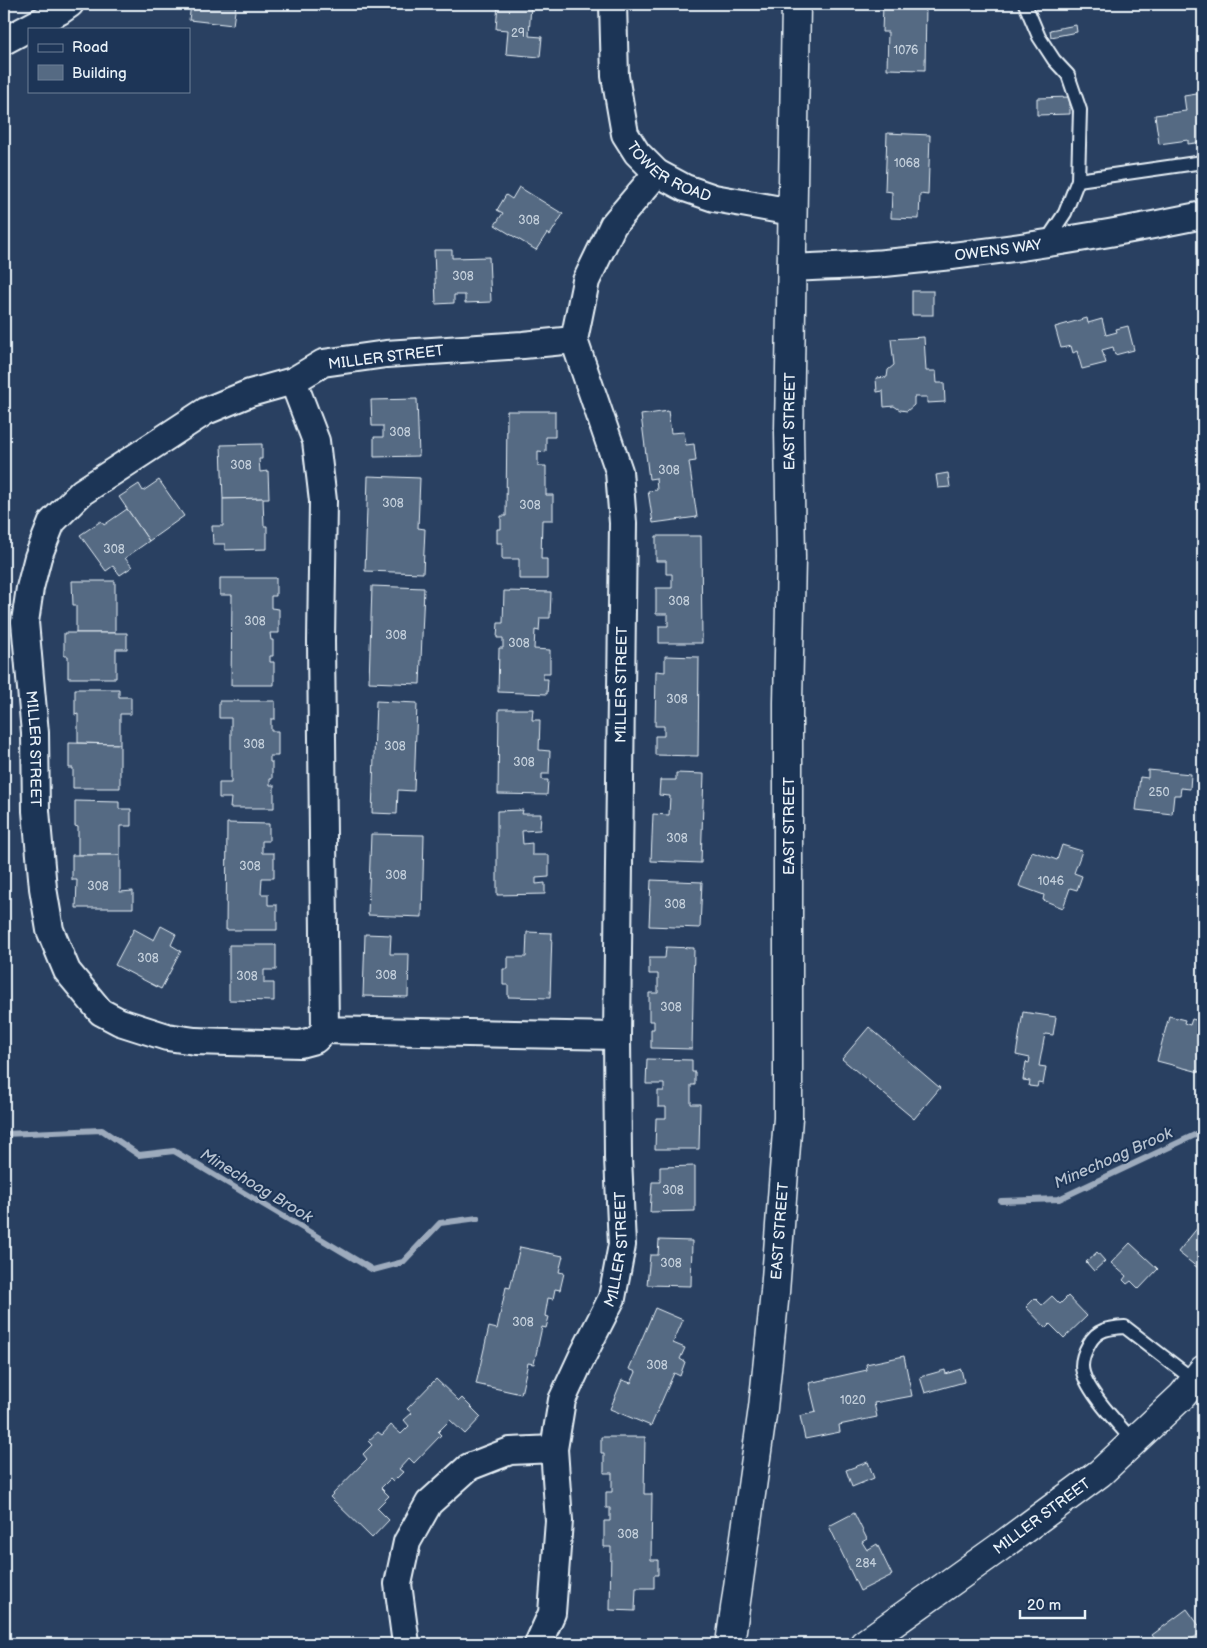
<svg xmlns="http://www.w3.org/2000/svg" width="1207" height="1648" font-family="'Balsamiq Sans',sans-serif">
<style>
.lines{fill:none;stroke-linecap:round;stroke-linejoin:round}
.stream{stroke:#9dabbd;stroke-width:6}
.building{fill:#556a83;stroke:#e8f1f8}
.service-casing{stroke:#e8f1f8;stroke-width:16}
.minor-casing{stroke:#e8f1f8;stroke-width:30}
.tertiary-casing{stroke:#e8f1f8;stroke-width:31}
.secondary-casing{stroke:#e8f1f8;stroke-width:31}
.service{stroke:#1d3557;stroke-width:12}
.minor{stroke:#1d3557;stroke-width:26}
.tertiary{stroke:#1d3557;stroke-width:28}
.secondary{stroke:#1d3557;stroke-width:28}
.labels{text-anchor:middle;stroke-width:4;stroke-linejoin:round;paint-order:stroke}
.number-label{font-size:12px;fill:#c3cfdb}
.street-label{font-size:15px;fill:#e8f1f8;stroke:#1d3557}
.water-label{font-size:16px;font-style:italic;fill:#b6c2d0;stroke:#1d3557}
</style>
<rect width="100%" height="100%" fill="#294061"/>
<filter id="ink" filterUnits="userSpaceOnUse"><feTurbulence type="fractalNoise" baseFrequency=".02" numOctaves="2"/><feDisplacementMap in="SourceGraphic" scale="10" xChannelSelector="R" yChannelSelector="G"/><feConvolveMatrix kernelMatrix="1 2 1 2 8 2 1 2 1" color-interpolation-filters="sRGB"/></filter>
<g filter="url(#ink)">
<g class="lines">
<g class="stream">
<polyline points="4,1134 102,1130 139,1155 174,1151 373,1270 403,1262 440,1223 478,1218"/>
<polyline points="1001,1201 1059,1199 1199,1133 1203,1135"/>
</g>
</g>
<g class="building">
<polygon points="191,4 236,4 233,25 189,20"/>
<polygon points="498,4 531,4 529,36 542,37 540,57 506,54 508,30 496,29"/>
<polygon points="889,4 926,4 925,70 887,69 888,32 882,32 883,5 889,6"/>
<polygon points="1076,25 1077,32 1051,37 1050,30"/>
<polygon points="1203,93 1203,142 1188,144 1188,140 1159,144 1155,115 1186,111 1184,96"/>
<polygon points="1070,97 1070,114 1037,115 1037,98"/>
<polygon points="887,133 930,135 928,195 920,194 919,219 891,218 892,192 885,191"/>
<polygon points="519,187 563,214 550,235 547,233 536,250 495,225 503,213 497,210 506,195 512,199"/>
<polygon points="434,250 452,250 452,258 489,257 491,302 465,303 465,295 454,295 454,303 436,304"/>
<rect x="912" y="291" width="21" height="24"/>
<polygon points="1087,318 1088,323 1102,319 1106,335 1117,332 1116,329 1128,326 1134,350 1115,355 1113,347 1102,350 1106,363 1082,369 1077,351 1073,353 1071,346 1061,348 1055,327"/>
<polygon points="924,337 926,371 936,371 937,383 944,383 945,402 927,403 927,397 914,397 914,405 907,411 900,410 894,406 884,407 883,391 877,392 876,378 887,377 888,370 894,365 891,339"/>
<polygon points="417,399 419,456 374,457 374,437 383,437 383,426 372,426 371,400"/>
<polygon points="507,411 555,411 555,437 546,437 546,452 538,451 538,466 546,466 546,495 553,495 553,520 542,520 541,559 547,559 547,579 519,579 519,559 502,559 502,543 497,543 497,529 501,529 501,516 506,516"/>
<polygon points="668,411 671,433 684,432 686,445 694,444 696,461 689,462 697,517 653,523 648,491 657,490 656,478 649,479 641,415"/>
<polygon points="262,444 262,459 259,459 260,472 268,471 269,498 223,499 221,445"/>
<polygon points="948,473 950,487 938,488 936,475"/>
<polygon points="368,476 420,478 418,528 425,529 423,573 365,571"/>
<polygon points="159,480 184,516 149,541 119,497 139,484 143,491"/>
<polygon points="263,498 264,526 267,526 267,549 225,550 225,544 213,544 212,526 223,526 223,499"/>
<polygon points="127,509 149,541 125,558 132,567 120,575 113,566 106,571 80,535 101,521 104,525"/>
<polygon points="656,536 701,536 702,643 659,643 659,626 668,626 668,614 656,614 656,588 672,588 672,574 666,574 666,561 656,561"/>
<polygon points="220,578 276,578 276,596 271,596 271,608 279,609 279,633 270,633 271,640 273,640 273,656 270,656 270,662 274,662 274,685 231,685 232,595 220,595"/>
<polygon points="72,581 115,581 115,633 76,633 76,605 73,605"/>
<polygon points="372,586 424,588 420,684 369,682"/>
<polygon points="504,591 551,592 550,618 540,618 539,631 535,630 534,649 550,650 550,673 543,673 543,679 548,679 547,694 498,692 499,648 503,648 503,638 497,638 498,623 503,623"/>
<polygon points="64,633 127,633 127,649 116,649 116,678 68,678 68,656 64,656"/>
<polygon points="665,656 699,657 698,756 655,755 655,736 664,736 664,726 655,726 656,671 665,672"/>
<polygon points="75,689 119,689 119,697 131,697 131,714 120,714 120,744 78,743 78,714 75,715"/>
<polygon points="219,701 275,701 275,719 271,719 271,731 278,731 278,756 270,756 270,762 272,762 272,779 270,779 270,785 274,785 274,808 230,808 231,798 219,798 219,783 231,783 231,718 219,718"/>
<polygon points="376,701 417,703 414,791 398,790 397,814 372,813"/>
<polygon points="499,709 533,709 532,720 540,720 539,750 550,751 549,774 542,774 542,780 548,780 547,795 498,794"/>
<polygon points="69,743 120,744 120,788 73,788 73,768 69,768"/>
<polygon points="1148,770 1191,774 1190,789 1181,788 1180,795 1174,795 1172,814 1136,810 1140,777 1148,778"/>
<polygon points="676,773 704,774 701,863 651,861 653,814 669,815 670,796 659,795 660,780 676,780"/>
<polygon points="75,801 119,802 119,809 131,809 131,826 120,826 120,855 78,855 78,827 75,826"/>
<polygon points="523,810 522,814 541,814 540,830 522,831 523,844 532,843 532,855 549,855 549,877 536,878 536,884 545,883 545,894 497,895 497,811"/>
<polygon points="227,823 269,824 269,841 262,841 262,853 274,853 274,878 262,878 261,894 268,894 268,905 277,905 277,930 226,930"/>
<polygon points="371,834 424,835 422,917 368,915"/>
<polygon points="1062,845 1082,851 1074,873 1082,876 1077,890 1070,888 1063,908 1043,900 1044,895 1019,886 1032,851 1057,860"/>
<polygon points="72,855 120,855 120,892 133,891 133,908 76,908 77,880 72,880"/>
<polygon points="651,880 702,882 700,928 649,926"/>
<polygon points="161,926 176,934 171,945 181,951 161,989 115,965 134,929 154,940"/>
<polygon points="527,932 552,933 550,998 508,997 508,985 503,985 503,969 508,969 508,957 526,957"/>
<polygon points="365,934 391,935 390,954 409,954 408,997 363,996"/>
<polygon points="229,945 276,945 276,970 264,970 264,983 274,983 274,1001 229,1000"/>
<polygon points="666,947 694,948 692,1049 651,1048 651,1029 654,1029 654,1021 649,1021 649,993 658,993 658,974 649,974 649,958 665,958"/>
<polygon points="1023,1012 1056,1017 1053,1035 1045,1034 1039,1066 1046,1067 1043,1084 1038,1083 1037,1087 1029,1086 1030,1081 1023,1080 1026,1062 1029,1063 1030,1058 1016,1055"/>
<polygon points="1169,1016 1185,1020 1184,1023 1190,1025 1192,1019 1203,1022 1203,1073 1157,1061"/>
<polygon points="869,1027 940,1088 914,1119 842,1059"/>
<polygon points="647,1059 692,1060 692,1072 695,1072 695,1085 691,1085 691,1104 700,1104 699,1149 655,1149 656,1118 666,1118 666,1107 658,1107 658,1091 664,1091 664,1084 646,1084"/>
<polygon points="695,1166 695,1211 650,1212 652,1182 660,1182 660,1167"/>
<polygon points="1203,1221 1203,1272 1178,1252"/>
<polygon points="659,1240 692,1241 691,1286 647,1285 650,1255 658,1255"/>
<polygon points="1130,1243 1158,1269 1139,1289 1131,1281 1127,1284 1123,1280 1126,1276 1111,1263"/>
<polygon points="520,1247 563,1256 559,1272 564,1273 560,1290 555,1289 553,1299 548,1298 545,1316 549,1317 546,1328 542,1327 534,1364 528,1363 521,1394 476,1384 489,1327 497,1329 506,1287 510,1288"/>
<polygon points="1097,1252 1105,1261 1094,1271 1086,1262"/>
<polygon points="1052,1296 1060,1304 1068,1296 1087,1316 1064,1338 1050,1324 1046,1328 1026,1307 1035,1298 1042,1305"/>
<polygon points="655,1308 683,1320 673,1343 685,1348 680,1359 685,1362 680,1376 674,1373 651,1426 610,1409 622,1380 631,1383 636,1372 629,1369"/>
<polygon points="904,1356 912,1396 874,1403 877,1417 839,1425 840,1432 805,1439 800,1416 816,1412 809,1383 867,1370 866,1364"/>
<polygon points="961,1369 964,1382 925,1393 920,1377 945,1370 946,1374"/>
<polygon points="436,1379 459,1401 462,1398 481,1417 465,1434 450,1420 438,1432 441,1435 414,1463 409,1458 399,1469 403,1472 393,1482 390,1479 381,1488 389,1496 377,1508 389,1520 372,1538 330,1497 367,1459 363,1454 372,1445 368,1441 378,1432 382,1435 391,1425 401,1434 409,1426 404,1420 412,1413 407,1409"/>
<polygon points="601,1437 645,1437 644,1494 652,1494 651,1560 658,1560 658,1575 654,1575 654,1588 636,1588 635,1611 610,1610 611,1547 604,1547 604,1521 610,1521 610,1508 606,1508 606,1492 612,1492 612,1473 604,1473 604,1453 601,1453"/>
<polygon points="868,1462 874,1478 852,1487 846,1470"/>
<polygon points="854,1513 867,1539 862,1542 867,1550 877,1544 892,1575 860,1591 829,1526"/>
<polygon points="1187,1609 1203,1631 1185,1644 1151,1644 1156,1640 1152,1635"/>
</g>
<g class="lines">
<defs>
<g id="service">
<polyline points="1025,4 1039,37 1054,60 1068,75 1080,110 1078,180 1065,213 1045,243"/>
<polyline points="1078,180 1203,162"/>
<path d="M1134 1442C1120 1426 1082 1387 1082 1366 1082 1358 1085 1351 1089 1344 1097 1329 1109 1328 1125 1327L1195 1381"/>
</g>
<g id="minor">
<path id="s1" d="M613 4 615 76 625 134 637 153 657 173 685 188 714 198 792 212"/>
<polyline points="4,41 60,11 70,4"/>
<path id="s2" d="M791 268C822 266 854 266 885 263 992 253 1098 237 1203 215"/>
<polyline points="574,340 523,345 386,354 323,363 293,381 316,441 323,501 321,641 325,1030 617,1036"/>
<path id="s3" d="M293 381 250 393 206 411 82 492 52 522 38 557 30 588 25 622 35 733 36 811 43 888 50 930 67 971 101 1012 120 1022 167 1037 195 1041 300 1044 315 1040 325 1030"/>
<polyline points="406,1644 398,1584 407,1542 429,1503 469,1467 510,1451 554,1449"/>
<path id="s4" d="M538 1644 552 1613 559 1521 554 1449 562 1400 582 1357 612 1298 622 1245 618 1158 617 1036 623 523 619 471 574 340 586 281 613 225 657 173"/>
</g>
<g id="tertiary">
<path id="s5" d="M864 1644 1000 1547 1100 1473 1182 1396 1203 1370"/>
</g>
<g id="secondary">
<path id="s6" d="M730 1644 763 1408 775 1292 788 1118V702L791 558 789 431 796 4"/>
</g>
</defs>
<use href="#service" class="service-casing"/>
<use href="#minor" class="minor-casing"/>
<use href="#tertiary" class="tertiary-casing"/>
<use href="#secondary" class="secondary-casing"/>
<use href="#service" class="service"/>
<use href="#minor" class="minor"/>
<use href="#tertiary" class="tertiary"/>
<use href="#secondary" class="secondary"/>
</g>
</g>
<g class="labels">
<g class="number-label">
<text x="518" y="37">29</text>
<text x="906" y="54">1076</text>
<text x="907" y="167">1068</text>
<text x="529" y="224">308</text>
<text x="463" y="280">308</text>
<text x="400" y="436">308</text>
<text x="241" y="469">308</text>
<text x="669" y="474">308</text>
<text x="393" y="507">308</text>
<text x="530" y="509">308</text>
<text x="114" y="553">308</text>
<text x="679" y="605">308</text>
<text x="255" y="625">308</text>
<text x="396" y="639">308</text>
<text x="519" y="647">308</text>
<text x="677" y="703">308</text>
<text x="254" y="748">308</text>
<text x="395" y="750">308</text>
<text x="524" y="766">308</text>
<text x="1159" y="796">250</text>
<text x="677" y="842">308</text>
<text x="250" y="870">308</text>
<text x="396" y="879">308</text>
<text x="1051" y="885">1046</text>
<text x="98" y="890">308</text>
<text x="675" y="908">308</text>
<text x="148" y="962">308</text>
<text x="386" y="979">308</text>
<text x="247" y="980">308</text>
<text x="671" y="1011">308</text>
<text x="673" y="1194">308</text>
<text x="671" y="1267">308</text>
<text x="523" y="1326">308</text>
<text x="657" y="1369">308</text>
<text x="853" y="1404">1020</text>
<text x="628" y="1538">308</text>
<text x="866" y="1567">284</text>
</g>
<g class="street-label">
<text dy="5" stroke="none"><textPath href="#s1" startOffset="191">TOWER ROAD</textPath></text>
<text dy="5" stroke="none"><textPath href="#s2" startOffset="208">OWENS WAY</textPath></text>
<text transform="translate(386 357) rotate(-7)" y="5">MILLER STREET</text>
<text dy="5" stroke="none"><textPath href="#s6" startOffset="1226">EAST STREET</textPath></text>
<text dy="5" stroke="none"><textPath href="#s4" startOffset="976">MILLER STREET</textPath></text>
<text dy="5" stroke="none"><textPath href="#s3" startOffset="514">MILLER STREET</textPath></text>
<text transform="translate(789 826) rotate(-90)" y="5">EAST STREET</text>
<text dy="5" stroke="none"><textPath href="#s6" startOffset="416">EAST STREET</textPath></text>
<text dy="5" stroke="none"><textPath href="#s4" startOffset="411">MILLER STREET</textPath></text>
<text dy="5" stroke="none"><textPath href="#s5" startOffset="219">MILLER STREET</textPath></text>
</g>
<g class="water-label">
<text transform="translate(1113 1157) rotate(-24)" y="6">Minechoag Brook</text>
<text transform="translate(257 1185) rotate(31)" y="6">Minechoag Brook</text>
</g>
</g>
<rect width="1207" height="1648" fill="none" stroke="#1d3557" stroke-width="20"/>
<rect x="10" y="10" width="1187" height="1628" fill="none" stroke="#e8f1f8" stroke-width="2" filter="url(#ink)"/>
<rect x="28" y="28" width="162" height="65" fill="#1d3557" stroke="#6e8097"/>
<rect x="38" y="44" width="25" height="8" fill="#1d3557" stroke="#6e8097"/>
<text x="72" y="52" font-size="15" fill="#e8f1f8">Road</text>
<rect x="38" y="65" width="25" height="15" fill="#556a83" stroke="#6e8097"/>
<text x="72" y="78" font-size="15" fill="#e8f1f8">Building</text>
<path d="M1020 1610v8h65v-8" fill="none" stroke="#e8f1f8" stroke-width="2.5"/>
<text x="1027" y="1610" font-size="15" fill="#e8f1f8" stroke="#1d3557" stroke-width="4" paint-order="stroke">20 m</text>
</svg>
